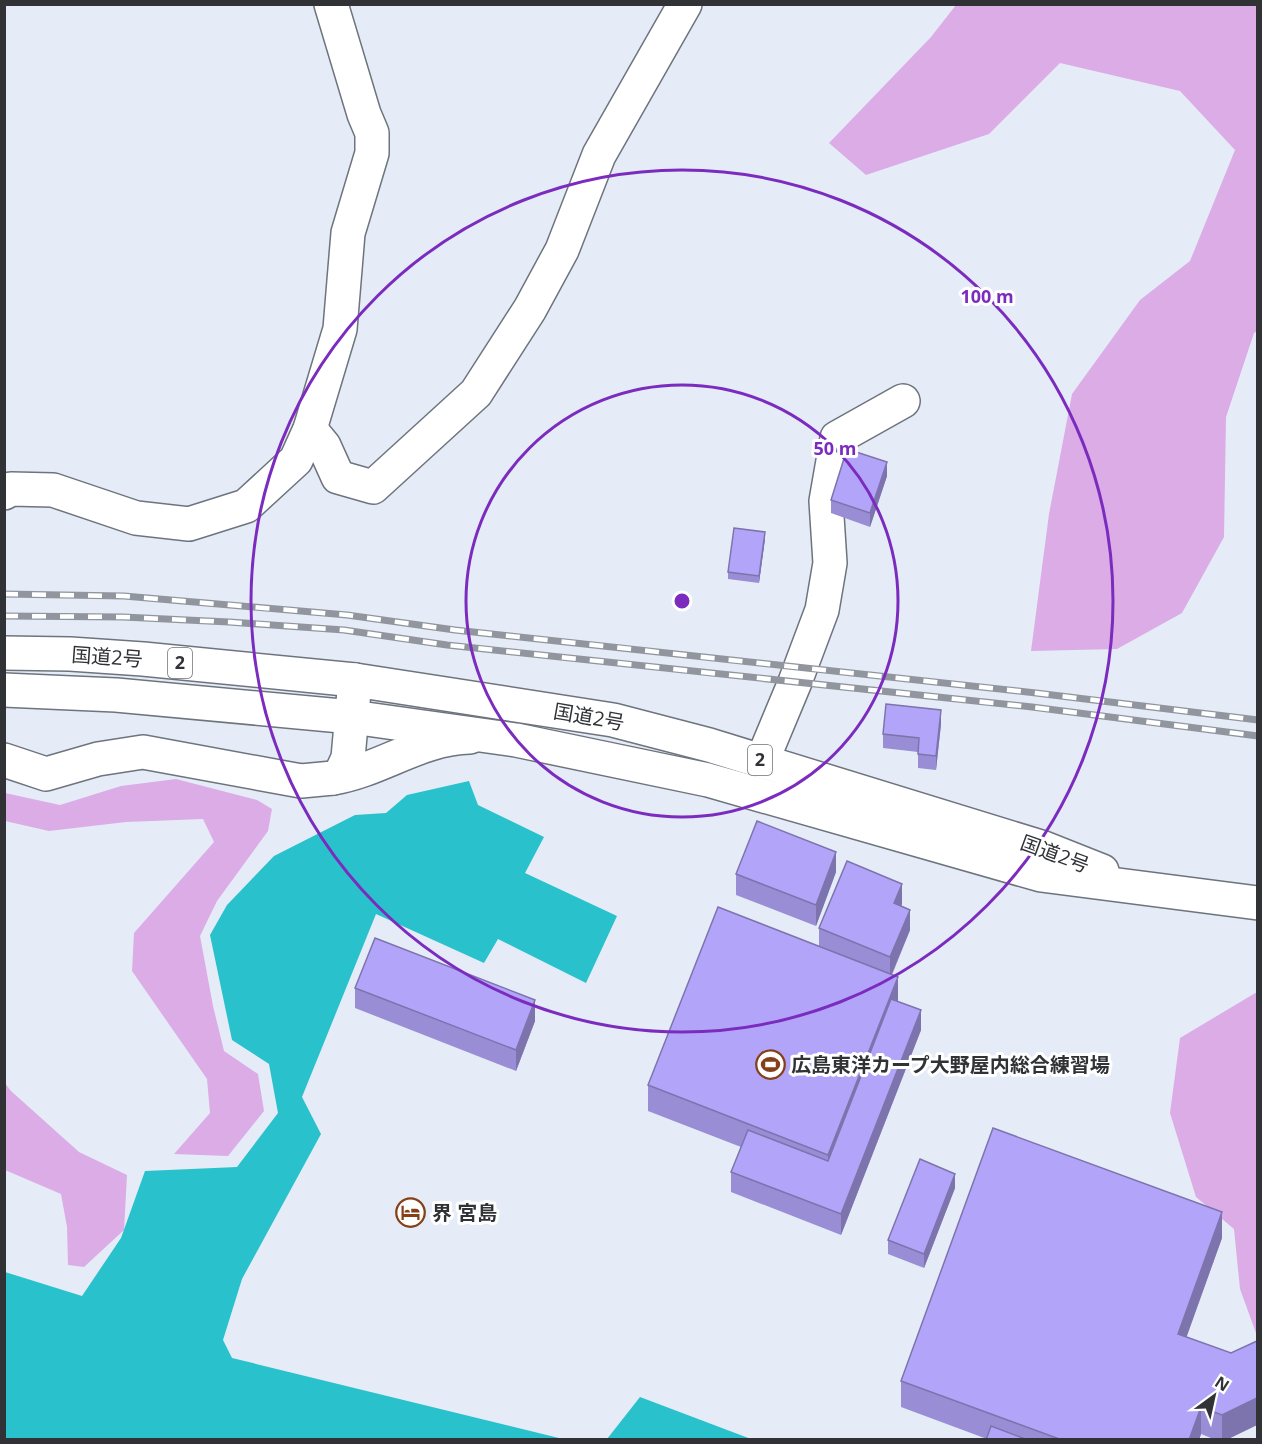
<svg xmlns="http://www.w3.org/2000/svg" width="1262" height="1444" font-family="'Open Sans','Noto Sans JP',sans-serif">
<style>
.green{fill:#dbace6}
.water{fill:#29c1cb}
.lines{fill:none;stroke-linecap:round;stroke-linejoin:round}
.minor-casing{stroke:#6e747e;stroke-width:36}
.highway-casing{stroke:#6e747e;stroke-width:36}
.minor{stroke:#fff;stroke-width:33}
.highway{stroke:#fff;stroke-width:33}
.rail-casing{stroke:#91969e;stroke-width:7}
.rail{stroke:#fff;stroke-width:4.5;stroke-dasharray:14;stroke-linecap:butt}
.wall{fill:#998ed6}
.shaded-wall{fill:#7d74ae}
.building{fill:#b2a5f9;stroke:#7d74ae;stroke-width:1.5}
.ring{fill:none;stroke:#7b2cbf;stroke-width:3}
.labels{text-anchor:middle;stroke-width:6;stroke-linejoin:round;paint-order:stroke}
.shield{fill:#fff;stroke:#6e7072;stroke-width:1.5}
.shield-label{font-size:18px;font-weight:bold;fill:#303236}
.street-label{font-size:20px;fill:#303236;stroke:#fff}
.poi-label{font-size:20px;font-weight:bold;fill:#303236;stroke:#fff;text-anchor:start}
.centre{fill:#7b2cbf;stroke:#fff;stroke-width:3}
.ring-label{font-size:18px;text-anchor:middle;font-weight:bold;fill:#7b2cbf;stroke:#fff;stroke-width:6;stroke-linejoin:round;paint-order:stroke}
</style>
<rect width="100%" height="100%" fill="#e5ecf7"/>
<g class="green">
<polygon points="956,5 1257,5 1257,331 1254,333 1226,417 1224,537 1182,613 1117,649 1031,651 1049,514 1072,394 1140,300 1190,261 1235,150 1180,91 1060,63 989,134 866,175 829,143 931,37"/>
<polygon points="176,779 257,800 272,809 268,831 217,901 200,936 213,1006 224,1051 258,1074 264,1111 228,1156 174,1154 210,1113 207,1079 132,971 134,933 214,842 203,819 126,822 49,831 5,821 5,793 60,805 121,786"/>
<polygon points="1257,992 1257,1333 1256,1333 1240,1289 1234,1229 1196,1197 1170,1113 1180,1038"/>
<polygon points="4,1082 11,1091 79,1152 127,1175 124,1230 84,1267 68,1265 67,1227 61,1194 5,1170"/>
</g>
<g class="water">
<polygon points="469,781 478,805 544,837 525,873 617,916 586,983 498,939 484,963 376,914 302,1097 321,1134 242,1279 223,1340 232,1358 563,1439 5,1439 5,1272 82,1296 121,1238 145,1171 237,1167 278,1113 269,1064 232,1040 210,935 227,905 274,856 355,815 386,813 407,795"/>
<polygon points="640,1397 751,1439 607,1439"/>
</g>
<g class="lines">
<defs>
<g id="minor">
<polyline points="310,429 324,446 338,477 373,487 476,393 530,309 562,250 599,155 685,4"/>
<polyline points="4,493 11,489 53,490 136,518 189,524 246,506 296,460 310,429 340,329 348,233 372,153 372,133 364,114 331,4"/>
<polyline points="4,760 46,774 98,759 143,752 301,781 333,778 341,773 348,758 355,680"/>
<polyline points="762,761 795,682 822,610 830,563 826,501 837,438 903,401"/>
<path d="M333 778C381 770 420 738 470 737"/>
</g>
<g id="highway">
<polyline points="4,653 70,654 143,659 355,680 613,720 709,745 1044,848 1102,871"/>
<polyline points="4,690 116,695 352,717 516,740 708,780 1041,875 1258,903"/>
</g>
</defs>
<use href="#minor" class="minor-casing"/>
<use href="#highway" class="highway-casing"/>
<use href="#minor" class="minor"/>
<use href="#highway" class="highway"/>
<defs>
<g id="rail">
<polyline points="4,594 124,596 347,615 455,630 1036,693 1258,720"/>
<polyline points="4,616 123,617 229,622 344,630 447,645 1032,707 1258,736"/>
</g>
</defs>
<use href="#rail" class="rail-casing"/>
<use href="#rail" class="rail"/>
</g>
<g class="wall">
<polygon points="887,476 870,527 831,513 831,500"/>
<polygon points="765,539 759,583 728,579 728,572"/>
<polygon points="941,724 936,770 918,768 918,752 883,748 883,734"/>
<polygon points="836,872 816,926 736,895 736,874"/>
<polygon points="902,904 901,906 910,930 892,975 898,1001 921,1030 841,1235 731,1192 731,1172 741,1147 648,1111 648,1085 819,946 819,928"/>
<polygon points="355,988 535,1021 516,1071 355,1008"/>
<polygon points="955,1188 924,1268 888,1254 888,1240"/>
<polygon points="1222,1238 1186,1337 1257,1425 1226,1440 1216,1440 1201,1434 1199,1440 986,1440 987,1439 901,1407 901,1381"/>
</g>
<g class="shaded-wall">
<polygon points="887,462 887,476 870,527 870,513"/>
<polygon points="765,532 765,539 759,583 759,576"/>
<polygon points="941,710 941,724 936,770 936,756"/>
<polygon points="836,852 836,872 816,926 816,905"/>
<polygon points="902,884 902,904 894,924 894,903"/>
<polygon points="910,910 910,930 890,978 890,957"/>
<polygon points="898,977 898,1004 828,1181 828,1155"/>
<polygon points="535,1000 535,1021 516,1071 516,1050"/>
<polygon points="921,1010 921,1030 841,1235 841,1214"/>
<polygon points="955,1174 955,1188 924,1268 924,1254"/>
<polygon points="1222,1212 1222,1238 1178,1361 1178,1334"/>
<polygon points="1257,1398 1257,1425 1226,1440 1222,1440 1222,1415"/>
<polygon points="1201,1407 1201,1434 1199,1440 1189,1440"/>
</g>
<g class="building">
<polygon points="847,449 887,462 870,513 831,500"/>
<polygon points="734,528 765,532 759,576 728,572"/>
<polygon points="886,704 941,710 936,756 918,754 919,738 883,734"/>
<polygon points="757,821 836,852 816,905 736,874"/>
<polygon points="847,861 902,884 894,903 910,910 890,957 819,928"/>
<polygon points="718,907 898,977 828,1155 648,1085"/>
<polygon points="375,938 535,1000 516,1050 355,988"/>
<polygon points="891,999 921,1010 841,1214 731,1172 748,1130 828,1161"/>
<polygon points="993,1128 1222,1212 1178,1334 1231,1353 1257,1341 1257,1398 1222,1415 1201,1407 1189,1440 1062,1440 901,1381"/>
<polygon points="920,1159 955,1174 924,1254 888,1240"/>
<polygon points="991,1426 1028,1440 986,1440"/>
</g>
<g class="ring">
<circle cx="682" cy="601" r="216"/>
<circle cx="682" cy="601" r="431"/>
</g>
<defs>
<symbol id="stadium-ring" viewBox="-11 -11 22 22"><circle r="9.5" fill="#fff" stroke="#854017" stroke-width="1.5"/><path d="M0-5a6.5 5 0 1 0 0 10a6.5 5 0 1 0 0-10ZM-3.5-1.8h7v3.6h-7Z" fill="#854017"/></symbol>
<symbol id="hotel-ring" viewBox="-11 -11 22 22"><circle r="9.5" fill="#fff" stroke="#854017" stroke-width="1.5"/><path d="M-6-4.5h1.5V1H6V5H4.5V3h-9V5H-6ZM-4 0a1.8 1.8 0 1 1 3.6 0ZM.5 0V-2.5h3Q6-2.5 6 0Z" fill="#854017"/></symbol>
</defs>
<g fill-rule="evenodd">
<use href="#stadium-ring" x="754" y="1048" width="33" height="33"/>
<use href="#hotel-ring" x="394" y="1196" width="33" height="33"/>
</g>
<g class="labels">
<g class="shield">
<rect x="168" y="648" width="24" height="30" rx="4.5"/>
<rect x="748" y="745" width="24" height="30" rx="4.5"/>
</g>
<g class="shield-label">
<text x="180" y="669">2</text>
<text x="760" y="766">2</text>
</g>
<g class="street-label">
<text transform="translate(107 657) rotate(4)" y="7">国道2号</text>
<text transform="translate(589 717) rotate(10)" y="7">国道2号</text>
<text transform="translate(1055 854) rotate(20)" y="7">国道2号</text>
</g>
<g class="poi-label">
<text x="791" y="1072">広島東洋カープ大野屋内総合練習場</text>
<text x="432" y="1220">界 宮島</text>
</g>
</g>
<circle cx="682" cy="601" r="9" class="centre"/>
<g class="ring-label">
<text x="987" y="303">100 m</text>
<text x="835" y="455">50 m</text>
</g>
<rect width="1262" height="1444" fill="none" stroke="#303236" stroke-width="12"/>
<g transform="translate(1214 1396) rotate(33)" stroke="#ffffff" stroke-width="4.5" paint-order="stroke">
<path d="M0-4.5L10 22L0 15L-10 22Z" fill="#303236"/>
<text y="-9" font-size="16" font-weight="bold" text-anchor="middle" fill="#303236">N</text>
</g>
</svg>
